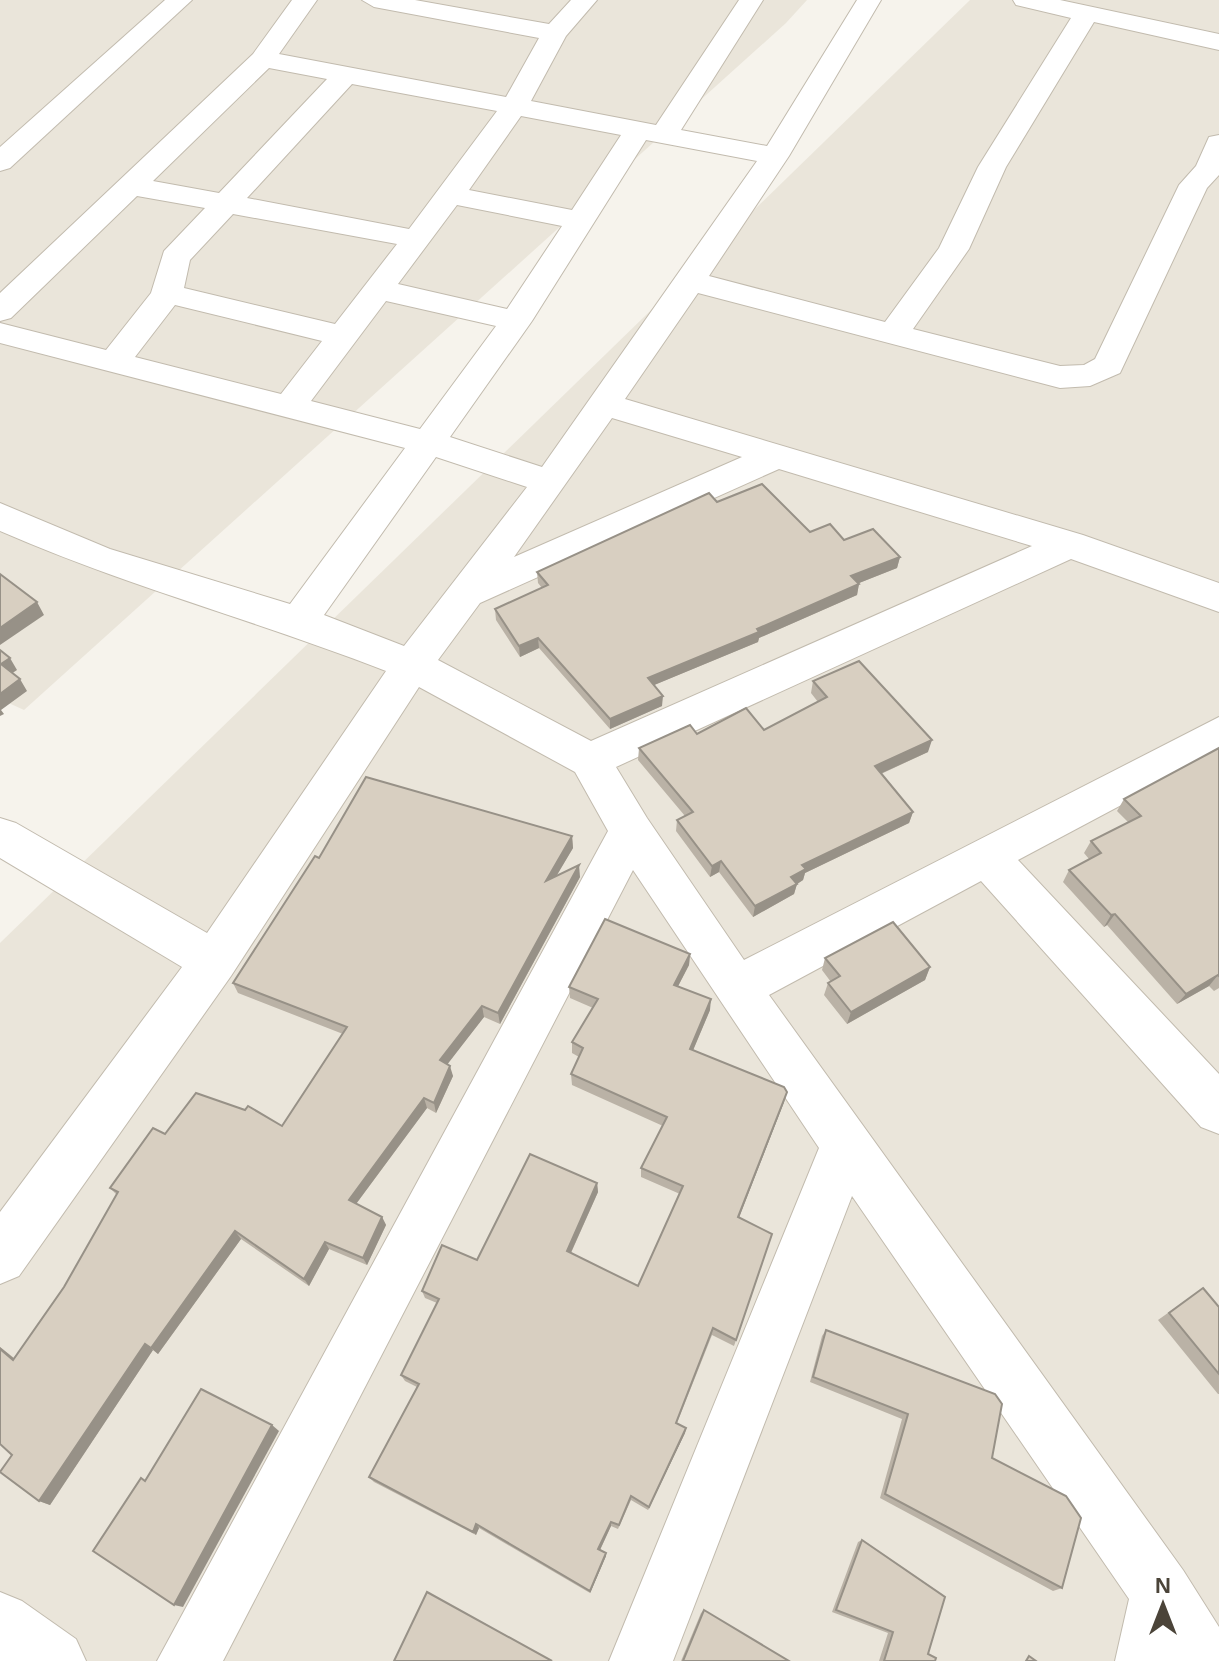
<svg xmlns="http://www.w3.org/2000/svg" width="1219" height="1661" font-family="Arial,sans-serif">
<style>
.residential{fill:#eae5da}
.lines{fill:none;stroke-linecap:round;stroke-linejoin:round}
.minor-casing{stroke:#c2bbae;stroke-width:2}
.minor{fill:#fff;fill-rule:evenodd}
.wall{fill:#bab2a6}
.shaded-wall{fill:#979187}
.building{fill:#d8cfc1;stroke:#979187;stroke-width:2}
</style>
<rect width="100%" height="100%" fill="#f6f3ec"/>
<g class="residential">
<polygon points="0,0 807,0 786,23 24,710 0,699"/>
<polygon points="970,0 1219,0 1219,1661 23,1661 0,1644 0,943"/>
</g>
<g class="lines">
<defs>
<g id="minor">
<polygon points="165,0 192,0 10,168 0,171 0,147"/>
<path d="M292 0H317L279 54 506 97 539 38 374 7 362 0H415L549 24 571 0H597L566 36 531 101 656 125 739 0H763L681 130 767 146 857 0H881L789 156 709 276 885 322 939 248 978 167 1071 18 1016 5 1013 0H1060L1219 34V50L1094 22 1006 167 969 249 913 329 1060 366 1084 365 1095 359 1179 185 1196 166 1209 137 1219 135V175L1207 188 1120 373 1090 386 1060 388 698 293 625 399 1083 535 1219 583V612L1071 559 616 767 647 818 744 960 1219 717V753L1018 860 1219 1074V1134L1201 1127 981 881 769 995 1183 1570 1219 1627V1661H1115L1129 1599 852 1196 673 1661H609L819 1148 633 870 223 1661H157L608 831 575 772 419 687 231 976 19 1276 0 1284V1212L182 967 0 858V818L16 823 207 933 386 671C258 621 126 586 0 531V503L110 549 290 604 405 448 0 343V323L106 350 151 293 164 251 205 208 137 196 11 318 0 321V293L253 54ZM269 68 327 79 219 193 153 181ZM352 84 497 111 409 229 247 198ZM521 116 621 135 572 210 469 190ZM646 140 757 161 542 467 450 437 532 321ZM457 205 562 226 507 309 398 284ZM233 214 397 244 335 324 184 288 190 260ZM386 301 496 326 420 429 311 401ZM175 305 322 341 281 394 135 357ZM612 418 742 457 514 557ZM436 457 527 487 404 646 324 615ZM779 469 1032 546 591 741 438 660 480 603Z"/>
<polygon points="0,1592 22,1601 76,1639 86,1661 0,1661"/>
</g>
</defs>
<use href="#minor" class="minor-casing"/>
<use href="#minor" class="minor"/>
</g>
<g class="wall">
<polygon points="717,502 810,532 844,540 900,557 897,568 859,583 857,595 759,638 758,642 654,685 662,706 610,729 539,648 520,657 496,620 495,609 542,588 538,583 537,572"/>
<polygon points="813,681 928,752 881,774 913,812 909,823 805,873 803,880 797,884 794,894 753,917 719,872 710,877 676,831 677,820 685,816 638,760 639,748 697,734 764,730 818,702 811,693"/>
<polygon points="1219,748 1219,988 1214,991 1209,986 1177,1004 1107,925 1104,927 1063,882 1069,870 1089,859 1084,853 1091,841 1128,822 1117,811 1124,799"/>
<polygon points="572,836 573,848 556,876 580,877 500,1024 484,1017 447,1064 453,1076 436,1113 427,1108 356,1204 382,1217 386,1225 367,1265 329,1249 309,1286 241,1239 158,1354 153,1350 50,1505 39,1501 12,1455 0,1444 0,1347 14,1358 64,1287 117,1195 110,1188 165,1134 282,1126 343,1034 238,993 233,983 319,858"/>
<polygon points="690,954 689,965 678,986 710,1010 693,1050 784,1102 739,1218 772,1234 734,1346 712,1335 677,1423 686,1428 685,1433 648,1510 631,1500 618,1529 611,1526 600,1550 606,1553 606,1556 590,1593 479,1528 476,1535 374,1482 369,1477 417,1387 405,1381 401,1375 437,1303 425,1298 422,1291 477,1260 597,1183 598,1192 571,1253 638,1286 680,1194 641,1177 641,1168 663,1126 572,1085 571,1074 579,1057 572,1053 572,1042 593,1008 570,998 569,987"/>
<polygon points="825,958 930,967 925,980 847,1024 824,995 828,983 831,982 822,970"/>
<polygon points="1203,1288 1219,1307 1219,1394 1218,1394 1158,1320"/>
<polygon points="826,1330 992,1458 1062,1588 1053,1591 880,1498 902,1419 810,1382 822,1336"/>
<polygon points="862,1540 928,1654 935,1661 879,1661 888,1633 832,1612 858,1542"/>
<polygon points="704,1610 789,1661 681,1661 701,1613"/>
</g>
<g class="shaded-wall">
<polygon points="900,557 897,568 849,587 851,576"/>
<polygon points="859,584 857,595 759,638 758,642 647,688 648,678"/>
<polygon points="37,602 44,615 0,645 0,628"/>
<polygon points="538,638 539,648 520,657 519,646"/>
<polygon points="10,658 17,670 8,676 1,664"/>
<polygon points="20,679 27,691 1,710 4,714 0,716 0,694"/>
<polygon points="663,696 662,706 610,729 610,719"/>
<polygon points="932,740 928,752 871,778 875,766"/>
<polygon points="913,812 909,823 805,873 803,880 797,884 794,894 753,917 755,906 791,877 802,865"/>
<polygon points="572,836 573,848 547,892 546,881"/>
<polygon points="721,861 719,872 710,877 712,866"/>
<polygon points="579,865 580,877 500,1024 498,1013"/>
<polygon points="1115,914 1107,925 1104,927 1111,915"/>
<polygon points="690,954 689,965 673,996 674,985"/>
<polygon points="930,967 925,980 847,1024 851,1012"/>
<polygon points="1218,975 1209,986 1177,1004 1186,994"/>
<polygon points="711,999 710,1010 689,1060 690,1049"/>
<polygon points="482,1006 484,1017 443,1070 440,1060"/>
<polygon points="450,1066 453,1076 436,1113 434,1103"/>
<polygon points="787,1092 784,1102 736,1225 738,1217"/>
<polygon points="424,1098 427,1108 353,1208 349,1200"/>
<polygon points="597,1183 598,1192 568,1259 567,1251"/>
<polygon points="382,1217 386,1225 367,1265 363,1258"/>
<polygon points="235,1231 241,1239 158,1354 151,1348"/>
<polygon points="325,1242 329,1249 309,1286 304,1279"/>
<polygon points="145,1344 153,1350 50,1505 39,1501"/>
<polygon points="0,1347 23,1366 13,1360 0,1349"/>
<polygon points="272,1425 279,1431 183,1607 174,1605"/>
<polygon points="686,1428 685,1433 648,1510 649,1507"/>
<polygon points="611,1522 611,1526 599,1552 598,1549"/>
<polygon points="476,1524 479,1528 476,1535 473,1532"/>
<polygon points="606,1553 606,1556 590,1593 590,1591"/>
</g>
<g class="building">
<polygon points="762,484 810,532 830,524 844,540 873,529 900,557 851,576 859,584 757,629 759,632 648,678 663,696 610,719 538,638 519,646 495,609 548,585 537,572 709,493 717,502"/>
<polygon points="0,574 37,602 0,628"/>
<polygon points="0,650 10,658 1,664 20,679 0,694"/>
<polygon points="859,661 932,740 875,766 913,812 802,865 806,869 791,877 797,884 755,906 721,861 712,866 677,820 693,812 639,748 690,725 697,734 746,708 764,730 827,697 813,681"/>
<polygon points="1219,748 1219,976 1218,975 1186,994 1115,914 1111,915 1069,870 1101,853 1091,841 1141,816 1124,799"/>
<polygon points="366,777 572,836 546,881 579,865 498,1013 482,1006 440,1060 450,1066 434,1103 424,1098 349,1200 382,1217 363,1258 325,1242 304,1279 235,1231 151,1348 145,1344 39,1501 0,1472 12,1455 0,1444 0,1349 13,1360 64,1287 118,1192 110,1188 153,1128 165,1134 196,1093 245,1110 248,1106 282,1126 347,1027 233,983 315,856 319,858"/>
<polygon points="605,919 690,954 674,985 711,999 690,1049 784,1087 787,1092 738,1217 772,1234 736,1340 713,1328 676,1423 686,1428 649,1507 631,1496 619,1525 611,1522 598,1549 606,1553 590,1591 476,1524 473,1532 369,1477 419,1384 401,1375 439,1299 422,1291 442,1245 477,1260 530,1154 597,1183 567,1251 638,1286 683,1186 641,1168 667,1117 571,1074 583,1048 572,1042 598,999 569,987"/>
<polygon points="893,922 930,967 851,1012 828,983 840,976 825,958"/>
<polygon points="1203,1288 1219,1307 1219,1374 1169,1313"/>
<polygon points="826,1330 995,1394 1002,1404 992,1458 1066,1496 1081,1518 1062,1588 885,1494 908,1414 813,1377"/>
<polygon points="201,1389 272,1425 174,1605 93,1551 141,1478 145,1481"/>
<polygon points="862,1540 945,1597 928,1654 936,1658 935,1661 884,1661 893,1632 836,1610"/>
<polygon points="427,1592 552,1661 394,1661"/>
<polygon points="704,1610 789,1661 683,1661"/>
<polygon points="1029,1656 1036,1661 1026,1661"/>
</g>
<g transform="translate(1163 1605)" stroke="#ffffff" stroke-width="6" paint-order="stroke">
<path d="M0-6L14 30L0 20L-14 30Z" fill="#4b4439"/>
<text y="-12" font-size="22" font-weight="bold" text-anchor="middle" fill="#4b4439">N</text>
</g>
</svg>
